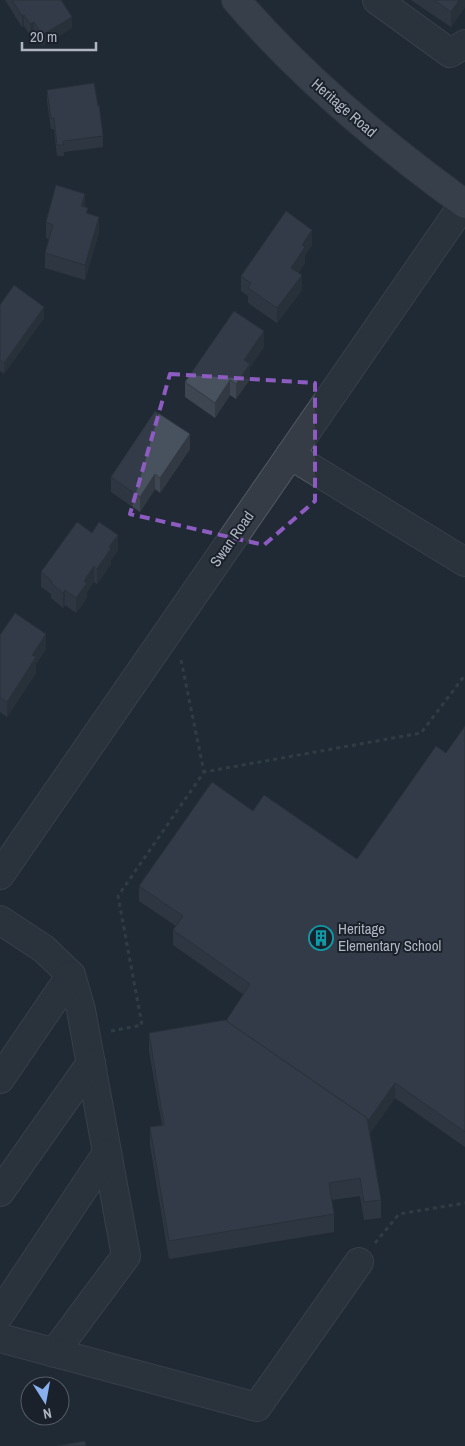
<svg xmlns="http://www.w3.org/2000/svg" width="465" height="1446" font-family="'Archivo Narrow',sans-serif">
<style>
.lines{fill:none;stroke-linecap:round;stroke-linejoin:round}
.minor-casing{stroke:#525963;stroke-width:30}
.major-casing{stroke:#3e454f;stroke-width:30}
.path{stroke:#435355;stroke-width:3;stroke-dasharray:4 4;stroke-linecap:butt}
.minor{stroke:#353c45;stroke-width:28}
.major{stroke:#535a65;stroke-width:28}
.wall{fill:#3e4651}
.shaded-wall{fill:#323942}
.building{fill:#48515e;stroke:#323942}
.marked{fill:none;stroke:#8d5cc0;stroke-width:4;stroke-dasharray:10 6;stroke-linejoin:round}
.labels{text-anchor:middle;stroke-width:4;stroke-linejoin:round;paint-order:stroke}
.street-label{font-size:15px;fill:#afb6c2;stroke:#1a212a}
.poi-label{font-size:15px;fill:#afb6c2;stroke:#1a212a;text-anchor:start}
</style>
<rect width="100%" height="100%" fill="#212a35"/>
<g class="lines">
<defs>
<g id="minor">
<polyline points="377,0 450,53 465,44"/>
<polyline points="290,455 465,562"/>
<polyline points="0,875 465,202"/>
<polyline points="0,920 44,949 71,975 81,1010 126,1256 54,1353"/>
<polyline points="0,1079 71,975"/>
<polyline points="0,1192 91,1063"/>
<polyline points="0,1314 107,1153"/>
<polyline points="0,1338 257,1407 359,1262"/>
</g>
<path id="major" d="M236 0C303 78 382 144 465 204"/>
</defs>
<use href="#minor" class="minor-casing"/>
<use href="#major" class="major-casing"/>
<g class="path">
<polyline points="181,660 204,772"/>
<polyline points="111,1031 142,1025 118,896 204,772 421,733 465,675"/>
<polyline points="375,1243 399,1214 465,1203"/>
</g>
<use href="#minor" class="minor"/>
<use href="#major" class="major"/>
</g>
<g class="wall">
<polygon points="5,0 61,0 72,28 42,46 34,33 30,35 24,26 22,27"/>
<polygon points="411,0 465,0 465,7 451,27"/>
<polygon points="47,90 103,136 103,147 64,152 64,156 57,156 54,129 51,129 47,101"/>
<polygon points="85,207 88,214 99,232 85,280 45,268 45,253 49,239 46,238 46,222"/>
<polygon points="312,245 305,255 305,263 298,273 302,290 277,323 248,303 248,296 241,291 241,276"/>
<polygon points="0,305 44,318 4,374 0,371"/>
<polygon points="264,347 250,367 250,379 236,399 230,395 215,418 185,397 185,382"/>
<polygon points="190,449 160,493 155,489 140,512 111,492 111,477"/>
<polygon points="92,533 118,550 111,560 111,564 97,584 94,582 87,592 87,598 76,613 65,605 63,608 51,598 51,594 41,587 41,572"/>
<polygon points="0,635 46,649 36,664 36,673 7,717 0,712"/>
<polygon points="465,726 465,1147 395,1098 370,1133 381,1200 381,1218 364,1220 360,1196 332,1200 334,1214 334,1232 169,1259 150,1145 150,1127 162,1125 149,1051 149,1033 226,1021 244,995 173,945 173,930 176,926 139,901 139,886 253,811 357,859 446,753"/>
</g>
<g class="shaded-wall">
<polygon points="459,0 465,0 465,7 451,27 451,12"/>
<polygon points="24,15 24,26 22,27 22,16"/>
<polygon points="72,17 72,28 42,46 42,35"/>
<polygon points="34,22 34,33 30,35 30,24"/>
<polygon points="85,194 85,209 81,206"/>
<polygon points="99,217 99,232 85,280 85,265"/>
<polygon points="312,230 312,245 305,255 305,263 291,283 291,268 302,245"/>
<polygon points="302,275 302,290 277,323 277,308"/>
<polygon points="44,307 44,318 4,374 4,363"/>
<polygon points="264,331 264,347 250,367 250,379 236,399 236,384 244,360"/>
<polygon points="230,380 230,395 215,418 215,403"/>
<polygon points="190,434 190,449 160,493 160,478"/>
<polygon points="155,474 155,489 140,512 140,497"/>
<polygon points="118,535 118,550 111,560 111,564 97,584 97,569 109,547"/>
<polygon points="94,566 94,582 87,592 87,598 76,613 76,598 84,581"/>
<polygon points="65,590 65,605 63,608 63,593"/>
<polygon points="46,634 46,649 36,664 36,673 7,717 7,702 32,655"/>
<polygon points="395,1083 395,1098 367,1137 367,1121"/>
</g>
<g class="building">
<polygon points="12,0 61,0 72,17 42,35 34,22 30,24 24,15 22,16"/>
<polygon points="434,0 459,0 451,12"/>
<polygon points="94,83 98,106 99,105 103,136 63,141 64,145 57,145 54,118 51,118 47,90"/>
<polygon points="56,185 85,194 81,206 88,208 86,213 99,217 85,265 45,253 53,225 46,222"/>
<polygon points="286,211 312,230 302,245 305,247 291,268 302,275 277,308 248,288 251,283 241,276"/>
<polygon points="14,285 44,307 4,363 0,360 0,305"/>
<polygon points="234,311 264,331 244,360 250,364 236,384 230,380 215,403 185,382"/>
<polygon points="155,411 190,434 160,478 155,474 140,497 111,477"/>
<polygon points="77,522 92,533 99,522 118,535 109,547 111,549 98,567 97,569 94,566 84,581 87,583 76,598 65,590 63,593 51,583 52,581 41,572"/>
<polygon points="15,613 46,634 32,655 36,657 7,702 0,697 0,635"/>
<polygon points="465,726 465,1132 395,1083 368,1121 367,1118 226,1021 250,984 173,930 183,916 139,886 212,782 253,811 264,795 357,859 436,746 446,753"/>
<polygon points="225,1020 367,1118 381,1200 364,1202 360,1178 329,1183 334,1214 169,1241 150,1127 164,1125 149,1033"/>
<polygon points="85,1441 86,1446 57,1446"/>
</g>
<path d="M0 0H465V1446H0ZM170 374 315 383V501L264 545 130 514Z" fill="#212a35" fill-opacity=".55" fill-rule="evenodd"/>
<path class="marked" d="M170 374 315 383V501L264 545 130 514Z"/>
<defs>
<symbol id="building-ring" viewBox="-11 -11 22 22"><circle r="9.5" fill="#1a212a" stroke="#0f9aa8" stroke-width="1.5"/><path d="M-4-6H4V6H1V3H-1V6H-4ZM-2.5-4.3h1.7v1.8h-1.7ZM.8-4.3h1.7v1.8H.8ZM-2.5-1h1.7V.8h-1.7ZM.8-1h1.7V.8H.8Z" fill="#0f9aa8"/></symbol>
</defs>
<g fill-rule="evenodd">
<use href="#building-ring" x="307" y="924" width="28" height="28"/>
</g>
<g class="labels">
<g class="street-label">
<text transform="translate(344 108) rotate(41)" y="5">Heritage Road</text>
<text transform="translate(232 539) rotate(-55)" y="5">Swan Road</text>
</g>
<g class="poi-label">
<text x="338" y="934">Heritage<tspan x="338" dy="17">Elementary School</tspan></text>
</g>
</g>
<g transform="translate(45 1401) rotate(169)"><circle r="24" fill="#1a212a" stroke="#565d67"/>
<path d="M0-4L9 19L0 12L-9 19Z" fill="#88afee"/>
<text y="-8" font-size="14" font-weight="bold" text-anchor="middle" fill="#afb6c2">N</text>
</g>
<path d="M22 42v8h74v-8" fill="none" stroke="#afb6c2" stroke-width="2.5"/>
<text x="30" y="42" font-size="15" fill="#afb6c2" stroke="#1a212a" stroke-width="4" paint-order="stroke">20 m</text>
</svg>
